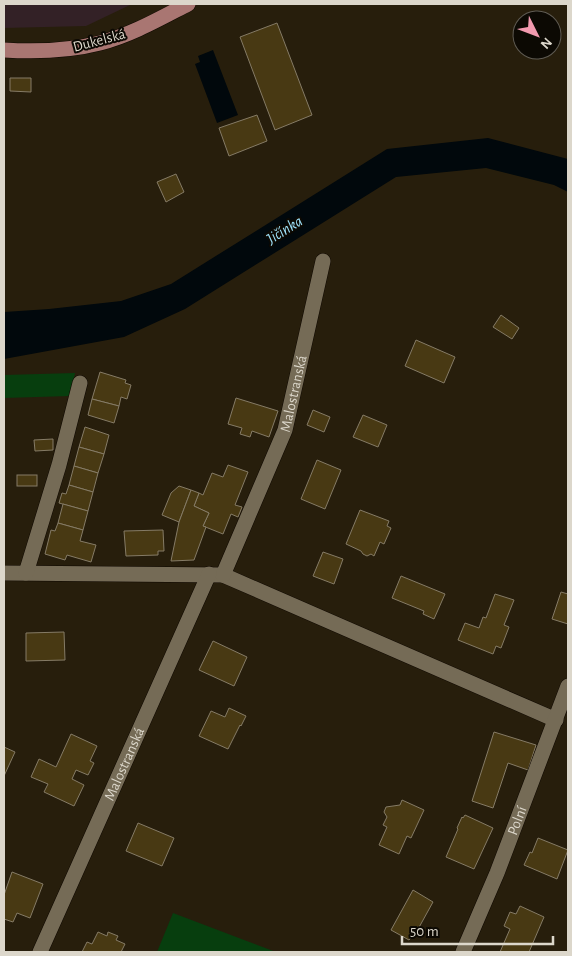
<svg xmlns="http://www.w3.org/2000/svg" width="572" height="956" font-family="'Alegreya Sans',sans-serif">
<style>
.industrial{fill:#332126}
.green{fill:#073e0e}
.water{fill:#01080c}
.building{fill:#483913;stroke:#857b66}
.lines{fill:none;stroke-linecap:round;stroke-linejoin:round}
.minor-casing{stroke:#0f0800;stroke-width:16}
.major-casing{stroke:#0f0800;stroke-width:16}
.minor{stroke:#756b56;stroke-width:15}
.major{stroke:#a97672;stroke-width:15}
.labels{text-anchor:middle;stroke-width:4;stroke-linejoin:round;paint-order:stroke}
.street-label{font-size:15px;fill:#dcd7cb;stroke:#0c0903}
.water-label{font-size:16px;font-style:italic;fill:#9ee1f9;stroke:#0c0903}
</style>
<rect width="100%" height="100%" fill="#271e0c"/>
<polygon class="industrial" points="4,4 132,4 86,26 4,28"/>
<g class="green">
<polygon points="75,373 70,396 4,398 4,375"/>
<polygon points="173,913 276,952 157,952"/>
</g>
<g class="water">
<polygon points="213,50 238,115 217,123 195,64 200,62 198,56"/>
<polygon points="488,138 568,159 568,192 554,185 486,168 396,177 185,309 124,337 4,359 4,312 49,309 121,301 171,284 387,149"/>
</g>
<g class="building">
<polygon points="277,23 312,115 275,130 240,37"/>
<polygon points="10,78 31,78 31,92 10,91"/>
<polygon points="257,115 267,141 229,156 219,128"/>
<polygon points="176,174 184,192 166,202 157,182"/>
<polygon points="501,315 519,328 512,339 493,327"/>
<polygon points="416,340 455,357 444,383 405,366"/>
<polygon points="100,372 126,380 125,383 131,385 127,399 121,397 119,406 92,399"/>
<polygon points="236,398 278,411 269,437 252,431 250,437 240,434 242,428 228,424"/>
<polygon points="92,399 119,406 114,423 88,415"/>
<polygon points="313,410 330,417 324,432 307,425"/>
<polygon points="363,415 387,425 378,447 353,437"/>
<polygon points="85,427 109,435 104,454 79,447"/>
<polygon points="53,439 53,450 35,451 34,440"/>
<polygon points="79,447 104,454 98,473 74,466"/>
<polygon points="317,460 341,470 325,509 301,499"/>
<polygon points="228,465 248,472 235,505 242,507 238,517 231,514 223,534 203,526 209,513 194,506 199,493 203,495 212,473 223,477"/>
<polygon points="74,466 98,473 93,492 69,485"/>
<rect x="17" y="475" width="20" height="11"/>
<polygon points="69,485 93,492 88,511 59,503 62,493 66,494"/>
<polygon points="179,486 191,490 179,522 162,515 171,493"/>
<polygon points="191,490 199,493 194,506 209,513 203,526 206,527 194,560 171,561 179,522"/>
<polygon points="63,504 88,511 83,530 58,523"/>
<polygon points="360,510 389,521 387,526 391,528 384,544 380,542 374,556 371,554 367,556 363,554 361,551 346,544"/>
<polygon points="58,523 83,530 80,541 96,545 91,562 67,555 65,560 45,554 51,530 55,531"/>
<polygon points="163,530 164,551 158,551 158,555 126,556 124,531"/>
<polygon points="323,552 343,559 334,584 313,576"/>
<polygon points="401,576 445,594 434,619 423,614 424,611 392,598"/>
<polygon points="561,592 568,594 568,624 552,619"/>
<polygon points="495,594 514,600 504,625 509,627 501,648 496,646 493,654 458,640 465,623 479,628 483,617 486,618"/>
<polygon points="64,632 65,660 26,661 26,633"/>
<polygon points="213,641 247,657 234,686 199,670"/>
<polygon points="229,708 246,716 241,726 240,725 228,749 199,736 211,711 225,717"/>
<polygon points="494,732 536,745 528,770 508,763 493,808 472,801"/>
<polygon points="71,734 97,746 90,761 94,763 88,775 76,770 72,779 84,785 74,806 44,792 48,784 31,777 39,759 56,767"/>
<polygon points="4,747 15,752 4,776"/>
<polygon points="402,800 424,810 411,838 407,836 399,854 379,845 387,827 383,825 387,817 384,812 386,807 400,805"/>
<polygon points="465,815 493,828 474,869 446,857 458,829 457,828 462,817 463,818"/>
<polygon points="138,823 174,838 162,866 126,851"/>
<polygon points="538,838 568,850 557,879 524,865 530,852 532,853"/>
<polygon points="12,872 43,884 30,918 17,913 13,922 4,919 4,895"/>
<polygon points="413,890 433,902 417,931 409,940 391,930"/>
<polygon points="520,906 544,917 529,952 500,952 510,929 504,926 510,912 516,914"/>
<polygon points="98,932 107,936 108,932 118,936 116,940 125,944 121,952 82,952 87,942 92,944"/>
</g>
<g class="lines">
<defs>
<g id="minor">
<polyline points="4,573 223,575 556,720"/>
<polyline points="26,573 59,465 80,383"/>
<path id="s1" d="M223 575 285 430 323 261"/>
<path id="s2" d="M40 952 209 574"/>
<path id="s3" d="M463 952 497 873 568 686"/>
</g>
<path id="major" d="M4 50C36 52 69 51 100 43 131 35 159 19 188 4"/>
</defs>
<use href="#minor" class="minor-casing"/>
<use href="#major" class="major-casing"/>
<use href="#minor" class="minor"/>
<use href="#major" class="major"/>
</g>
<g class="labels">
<g class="street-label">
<text transform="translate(99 40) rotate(-15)" y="5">Dukelská</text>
<text dy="5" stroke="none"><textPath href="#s1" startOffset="195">Malostranská</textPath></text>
<text dy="5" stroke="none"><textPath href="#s2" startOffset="206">Malostranská</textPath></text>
<text dy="5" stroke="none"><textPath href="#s3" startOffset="142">Polní</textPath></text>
</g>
<g class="water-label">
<text transform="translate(284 229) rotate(-32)" y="6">Jičínka</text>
</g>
</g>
<rect width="572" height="956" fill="none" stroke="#dcd7cb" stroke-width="10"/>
<g transform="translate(537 35) rotate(132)"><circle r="24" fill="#0c0903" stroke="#5f5b53"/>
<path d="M0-4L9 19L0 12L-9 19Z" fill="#f29aaf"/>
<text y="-8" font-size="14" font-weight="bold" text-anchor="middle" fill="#dcd7cb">N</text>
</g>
<path d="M402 936v8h151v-8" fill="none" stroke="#dcd7cb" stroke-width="2.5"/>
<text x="410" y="936" font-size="15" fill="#dcd7cb" stroke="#0c0903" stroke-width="4" paint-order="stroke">50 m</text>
</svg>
